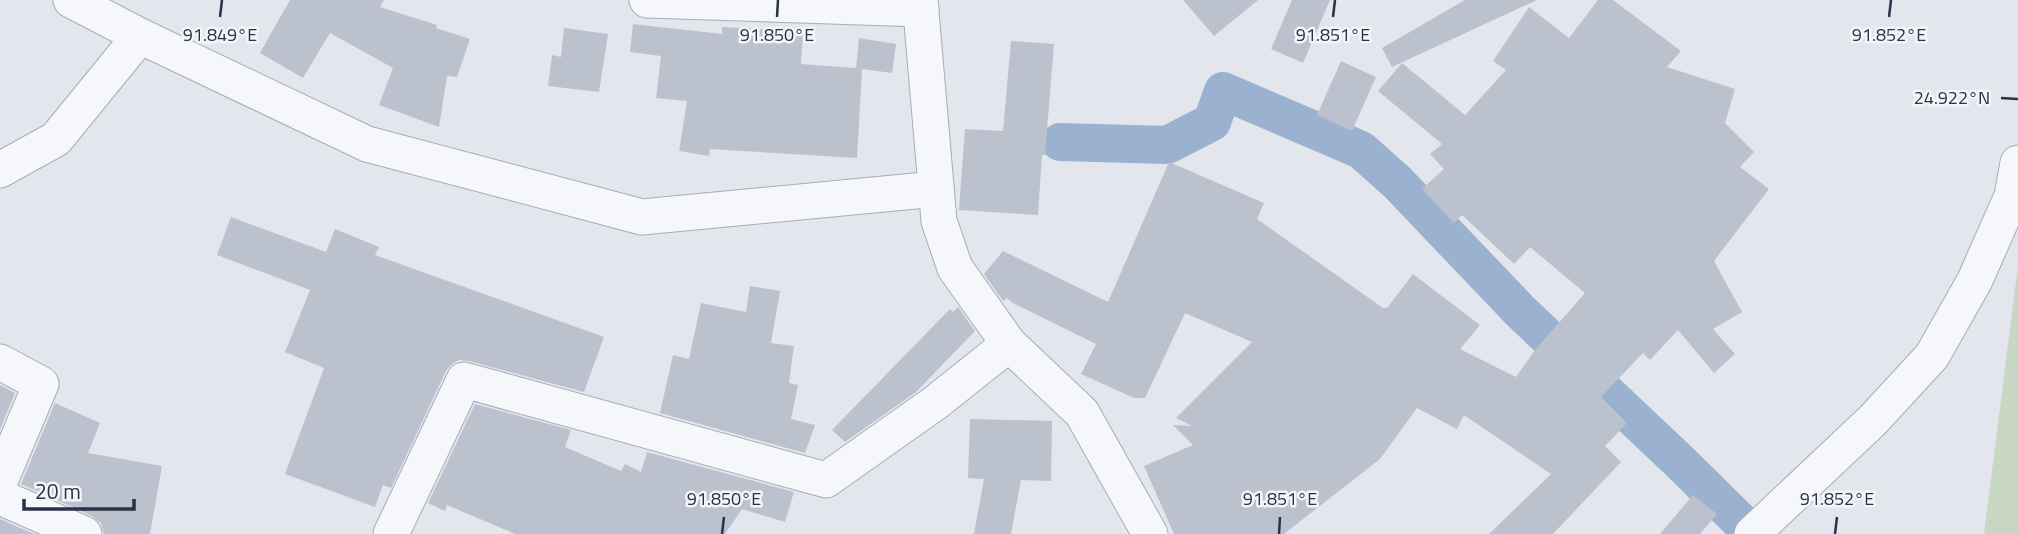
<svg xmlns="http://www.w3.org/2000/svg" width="2018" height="534" font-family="'Titillium Web',sans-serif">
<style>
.green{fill:#c7d7c3}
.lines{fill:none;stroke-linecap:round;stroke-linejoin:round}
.canal{stroke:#9bb1d0;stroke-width:38}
.building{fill:#bcc2cd}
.minor-casing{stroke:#a7acb7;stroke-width:37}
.minor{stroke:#f6f7fa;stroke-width:35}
.ticks{fill:none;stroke:#293247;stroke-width:2.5}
.ticks-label{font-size:18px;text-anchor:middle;fill:#293247;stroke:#f3f5f9;stroke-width:5;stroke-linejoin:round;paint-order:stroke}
</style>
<rect width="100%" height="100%" fill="#e3e6ec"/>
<polygon class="green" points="2018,266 2018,534 1984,534"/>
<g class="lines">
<polyline class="canal" points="1060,142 1167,145 1212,122 1223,91 1361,150 1397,182 1520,311 1680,462 1753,534"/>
</g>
<g class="building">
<polygon points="290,0 384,0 380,7 437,25 436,28 470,39 457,77 447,76 439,127 379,105 393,68 330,33 303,78 260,53"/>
<polygon points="1183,0 1258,0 1214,36"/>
<polygon points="1292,0 1330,0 1303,63 1271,49"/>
<polygon points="1465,0 1537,0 1392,67 1382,48"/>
<polygon points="1598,0 1613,0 1681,51 1667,67 1735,89 1725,123 1754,152 1740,167 1769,189 1714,261 1742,312 1713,329 1735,354 1714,373 1678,330 1650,360 1643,353 1601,397 1627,423 1605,446 1621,462 1553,534 1489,534 1551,474 1464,415 1457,429 1417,408 1380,459 1284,534 1174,534 1144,466 1193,445 1173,425 1192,426 1176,418 1252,342 1185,313 1145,398 1134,398 1081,374 1096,344 1013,303 1007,298 1003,301 984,274 1003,251 1108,302 1169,162 1264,203 1257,219 1383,308 1387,308 1413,274 1480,325 1460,349 1516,377 1535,350 1585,293 1530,247 1514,264 1462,215 1454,223 1422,189 1444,169 1430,154 1442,144 1378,91 1402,63 1465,115 1506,70 1493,61 1529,7 1569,38"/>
<polygon points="633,24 722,34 722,27 803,32 801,64 856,68 859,38 896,44 892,73 862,69 857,158 710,149 709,156 679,151 687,101 656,98 661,56 630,52"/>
<polygon points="564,28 608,34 599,92 548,86 552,55 561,57"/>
<polygon points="1011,41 1054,44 1045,155 1042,155 1038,215 959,210 965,129 1003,131"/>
<polygon points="1341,61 1376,77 1352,131 1317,115"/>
<polygon points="231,217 326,252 335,229 379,247 375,255 604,337 584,392 469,361 459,360 451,365 446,371 391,488 383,485 375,507 285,474 324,368 285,352 310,290 217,255"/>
<polygon points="750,286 780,291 771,343 794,346 789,383 798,385 791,419 815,425 805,453 660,413 673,355 689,359 701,303 746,312"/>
<polygon points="958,307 975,331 916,392 845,442 832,430 950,309 953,312"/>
<polygon points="0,385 15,393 0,429"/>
<polygon points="55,403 100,423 88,453 162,466 150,534 104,534 101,523 92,516 21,484"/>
<polygon points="475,404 571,430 565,447 621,471 625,464 641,472 647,452 794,492 785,522 742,509 725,534 515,534 447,505 445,511 428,503"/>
<polygon points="970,419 1052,421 1051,481 1021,480 1011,534 974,534 984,479 968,478"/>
<polygon points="1693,495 1717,514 1700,534 1660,534"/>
<polygon points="0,519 34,534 0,534"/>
</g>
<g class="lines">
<defs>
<g id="minor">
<polyline points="71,0 140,36"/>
<polyline points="647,0 921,9"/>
<polyline points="920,0 939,221 955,268 1009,344 1082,413 1150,534"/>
<polyline points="0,170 56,139 140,36 367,144 642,217 936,189"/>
<polyline points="0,362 41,384 0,481"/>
<polyline points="0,497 84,534"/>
<polyline points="391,534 464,380 826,480 935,403 1009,344"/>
<polyline points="1752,534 1873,420 1932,356 1975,280 2012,196 2018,163"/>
</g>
</defs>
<use href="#minor" class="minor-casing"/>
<use href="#minor" class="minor"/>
</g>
<path class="ticks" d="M220 17 222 0M777 17 778 0M1333 17 1335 0M1889 17 1891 0M2001 98 2018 99M722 534 724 517M1279 534 1280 517M1835 534 1837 517"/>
<g class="ticks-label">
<text x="220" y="41">91.849°E</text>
<text x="777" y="41">91.850°E</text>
<text x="1333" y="41">91.851°E</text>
<text x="1889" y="41">91.852°E</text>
<text x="1952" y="104">24.922°N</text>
<text x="724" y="505">91.850°E</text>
<text x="1280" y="505">91.851°E</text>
<text x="1837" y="505">91.852°E</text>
</g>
<path d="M24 499v10h110v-10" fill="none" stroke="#293247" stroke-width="3.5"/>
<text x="35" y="499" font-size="21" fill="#293247" stroke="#f3f5f9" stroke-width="5" paint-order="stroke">20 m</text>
</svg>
